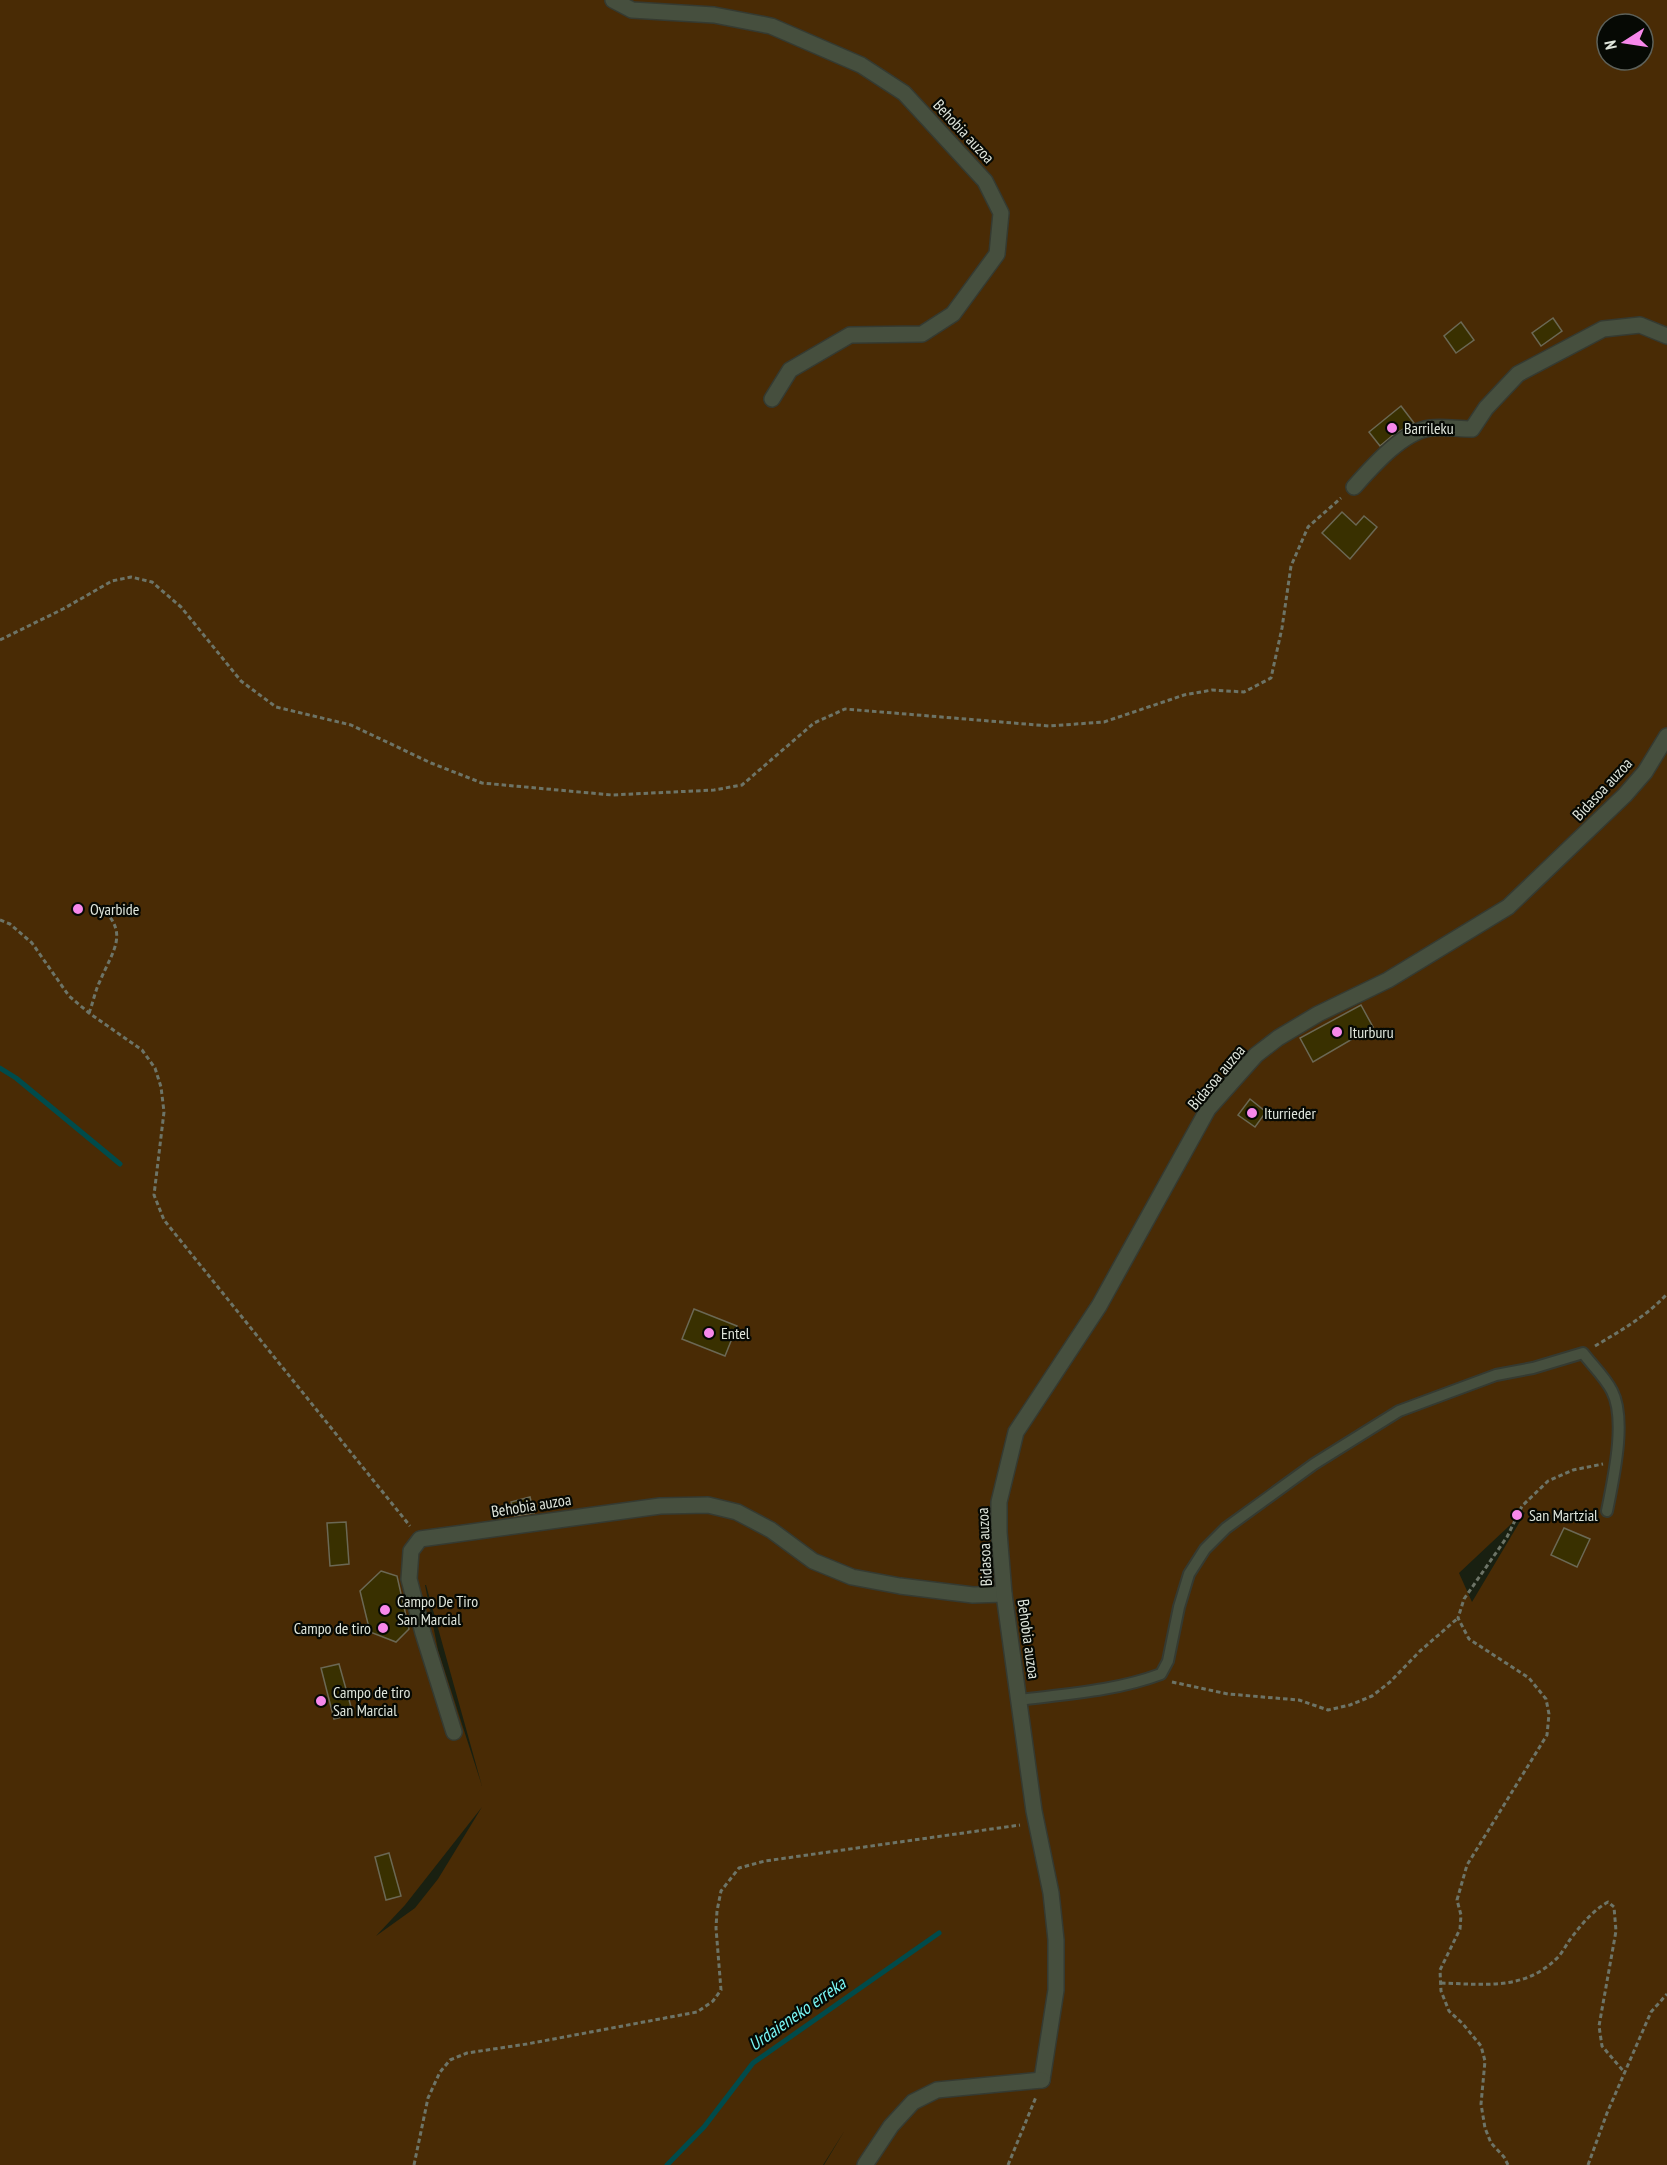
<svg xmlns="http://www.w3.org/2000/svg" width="1667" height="2165" font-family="'PT Sans Narrow',sans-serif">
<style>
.green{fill:#492b05;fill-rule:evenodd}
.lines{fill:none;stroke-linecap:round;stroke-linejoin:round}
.stream{stroke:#004b4b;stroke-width:5}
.building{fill:#393000;stroke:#6b6854;stroke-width:1.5}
.service-casing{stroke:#353a31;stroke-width:14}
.minor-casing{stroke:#353a31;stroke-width:18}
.tertiary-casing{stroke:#353a31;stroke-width:18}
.path{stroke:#6d7467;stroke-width:3;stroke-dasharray:4.5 3;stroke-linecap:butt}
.service{stroke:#464f3e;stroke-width:10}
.minor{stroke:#464f3e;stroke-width:15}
.tertiary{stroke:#464f3e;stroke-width:15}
.poi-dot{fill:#f788eb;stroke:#060904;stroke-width:2}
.labels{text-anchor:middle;stroke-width:4.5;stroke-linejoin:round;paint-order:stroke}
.street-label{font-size:16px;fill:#dfe5db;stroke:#060904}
.poi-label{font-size:16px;fill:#dfe5db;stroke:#060904;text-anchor:start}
.water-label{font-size:18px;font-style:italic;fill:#79f6f4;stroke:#060904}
</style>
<rect width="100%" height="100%" fill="#192011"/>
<path class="green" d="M0 0H1667V2165H824L845 2130 823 2165H0ZM1607 24H1643V60H1607ZM1524 1512 1525 1513 1472 1602 1459 1573ZM425 1585H426L482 1786 438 1650ZM482 1807 438 1879 415 1908 376 1936 405 1905Z"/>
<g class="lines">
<g class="stream">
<polyline points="0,1068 16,1078 120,1164"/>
<polyline points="667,2165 704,2127 753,2063 939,1933"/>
</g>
</g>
<g class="building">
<polygon points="1553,318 1562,331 1541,346 1532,333"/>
<polygon points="1461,322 1474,340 1456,353 1444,336"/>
<polygon points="1401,406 1414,423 1393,435 1380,446 1369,432"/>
<polygon points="1342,512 1356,525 1364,516 1377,527 1350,559 1322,533"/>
<polygon points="1361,1005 1373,1027 1313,1062 1300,1038"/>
<polygon points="1250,1099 1266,1112 1255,1127 1238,1115"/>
<polygon points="694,1309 737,1326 725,1356 682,1339"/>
<polygon points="530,1497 534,1513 515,1516 511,1502"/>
<polygon points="346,1522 349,1564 330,1566 327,1523"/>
<polygon points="1564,1528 1590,1539 1577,1567 1551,1555"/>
<polygon points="381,1571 397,1576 409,1629 396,1642 370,1632 360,1591"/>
<polygon points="339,1664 353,1714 334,1719 321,1668"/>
<polygon points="389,1853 401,1896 386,1900 375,1857"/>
</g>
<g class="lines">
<defs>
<path id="service" d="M1019 1700C1066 1694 1116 1691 1161 1674L1168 1661 1179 1607 1189 1574 1205 1549 1226 1528 1314 1464 1399 1411 1496 1375 1533 1368 1583 1353C1592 1365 1605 1377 1612 1391 1627 1420 1613 1480 1607 1511"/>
<g id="minor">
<polyline points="613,0 632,10 714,15 771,26 861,65 904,93 985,181 1001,213 997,254 953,314 922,334 850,335 790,370 772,399"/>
<path d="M1354 487C1372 467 1402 432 1430 428 1443 426 1458 429 1472 429L1486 408 1518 374 1603 329 1640 325 1667 336"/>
<polyline points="454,1732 423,1633 409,1579 411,1551 420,1539 660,1506 708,1505 737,1512 771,1530 813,1561 852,1577 900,1586 973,1595 1004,1594"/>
<polyline points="1042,2080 1056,1990 1056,1940 1051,1893 1034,1811 1004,1594 999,1532 999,1502 1016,1432 1099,1306 1208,1109 1256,1055 1278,1038 1318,1014 1388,980 1508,907 1625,795 1645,772 1667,736"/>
</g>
<polyline id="tertiary" points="865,2165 891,2126 913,2102 937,2090 1042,2080"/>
</defs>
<use href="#service" class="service-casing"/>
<use href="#minor" class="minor-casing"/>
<use href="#tertiary" class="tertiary-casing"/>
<g class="path">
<polyline points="0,640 63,609 112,581 131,577 152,582 181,607 241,681 276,707 351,725 431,763 482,783 612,795 714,790 742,785 814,723 845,709 1049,726 1104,722 1184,695 1212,690 1244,692 1271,678 1282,628 1291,566 1308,527 1341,498"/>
<polyline points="0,920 10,924 32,943 69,996 89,1013 142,1050 155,1068 161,1087 164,1112 154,1195 164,1220 410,1526"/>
<path d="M89 1013C93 1003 95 991 100 981 113 950 131 932 98 905"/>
<path d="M1595 1346C1620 1331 1647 1316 1667 1294"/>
<polyline points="1172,1682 1228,1694 1299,1700 1328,1710 1350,1705 1372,1696 1390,1682 1420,1651 1458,1618"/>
<path d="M1441 1983C1482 1984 1522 1991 1555 1960 1561 1955 1565 1947 1569 1941 1580 1926 1592 1911 1608 1902L1614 1907 1616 1931 1599 2026 1602 2046 1625 2073"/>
<polyline points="414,2165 428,2098 440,2072 450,2060 467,2053 527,2044 697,2012 713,2001 721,1990 716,1928 717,1911 721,1891 739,1868 765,1861 1020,1825"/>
<polyline points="1008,2165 1036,2097"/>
<polyline points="1508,2165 1504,2157 1491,2143 1485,2128 1481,2104 1485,2061 1481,2046 1463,2024 1449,2011 1441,1991 1440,1970 1460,1929 1461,1915 1457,1900 1467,1865 1547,1735 1549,1714 1546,1699 1529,1678 1469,1639 1458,1618 1464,1599 1507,1537 1522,1506 1548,1481 1573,1470 1603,1464"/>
<polyline points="1588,2165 1607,2113 1651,2012 1667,1994"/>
</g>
<use href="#service" class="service"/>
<use href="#minor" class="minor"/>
<use href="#tertiary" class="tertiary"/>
</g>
<g class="poi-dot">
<circle cx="1392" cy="428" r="6"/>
<circle cx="78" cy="909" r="6"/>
<circle cx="1337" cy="1032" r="6"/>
<circle cx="1252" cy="1113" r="6"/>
<circle cx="709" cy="1333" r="6"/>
<circle cx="1517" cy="1515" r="6"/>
<circle cx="385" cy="1610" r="6"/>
<circle cx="383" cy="1628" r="6"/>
<circle cx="321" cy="1701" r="6"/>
</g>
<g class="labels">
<g class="street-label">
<text transform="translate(964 131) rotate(47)" y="6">Behobia auzoa</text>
<text transform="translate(1602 789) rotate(-47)" y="6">Bidasoa auzoa</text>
<text transform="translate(1216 1077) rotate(-50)" y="6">Bidasoa auzoa</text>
<text transform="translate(531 1505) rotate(-9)" y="6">Behobia auzoa</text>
<text transform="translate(984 1547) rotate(-93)" y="6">Bidasoa auzoa</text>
<text transform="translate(1029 1639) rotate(82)" y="6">Behobia auzoa</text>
</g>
<g class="poi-label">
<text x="1404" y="434">Barrileku</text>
<text x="90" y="915">Oyarbide</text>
<text x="1349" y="1038">Iturburu</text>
<text x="1264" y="1119">Iturrieder</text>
<text x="721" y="1339">Entel</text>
<text x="1529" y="1521">San Martzial</text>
<text x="397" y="1607">Campo De Tiro<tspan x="397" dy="18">San Marcial</tspan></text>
<text x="371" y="1634" text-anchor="end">Campo de tiro</text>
<text x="333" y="1698">Campo de tiro<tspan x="333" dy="18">San Marcial</tspan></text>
</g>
<g class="water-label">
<text transform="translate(797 2014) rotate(-35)" y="6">Urdaieneko erreka</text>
</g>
</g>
<g transform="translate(1625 42) rotate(258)"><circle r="28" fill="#060904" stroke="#5d615a" stroke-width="1.5"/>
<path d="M0-4.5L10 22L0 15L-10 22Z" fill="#f788eb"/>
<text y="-9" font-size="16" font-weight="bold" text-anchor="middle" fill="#dfe5db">N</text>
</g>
</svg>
